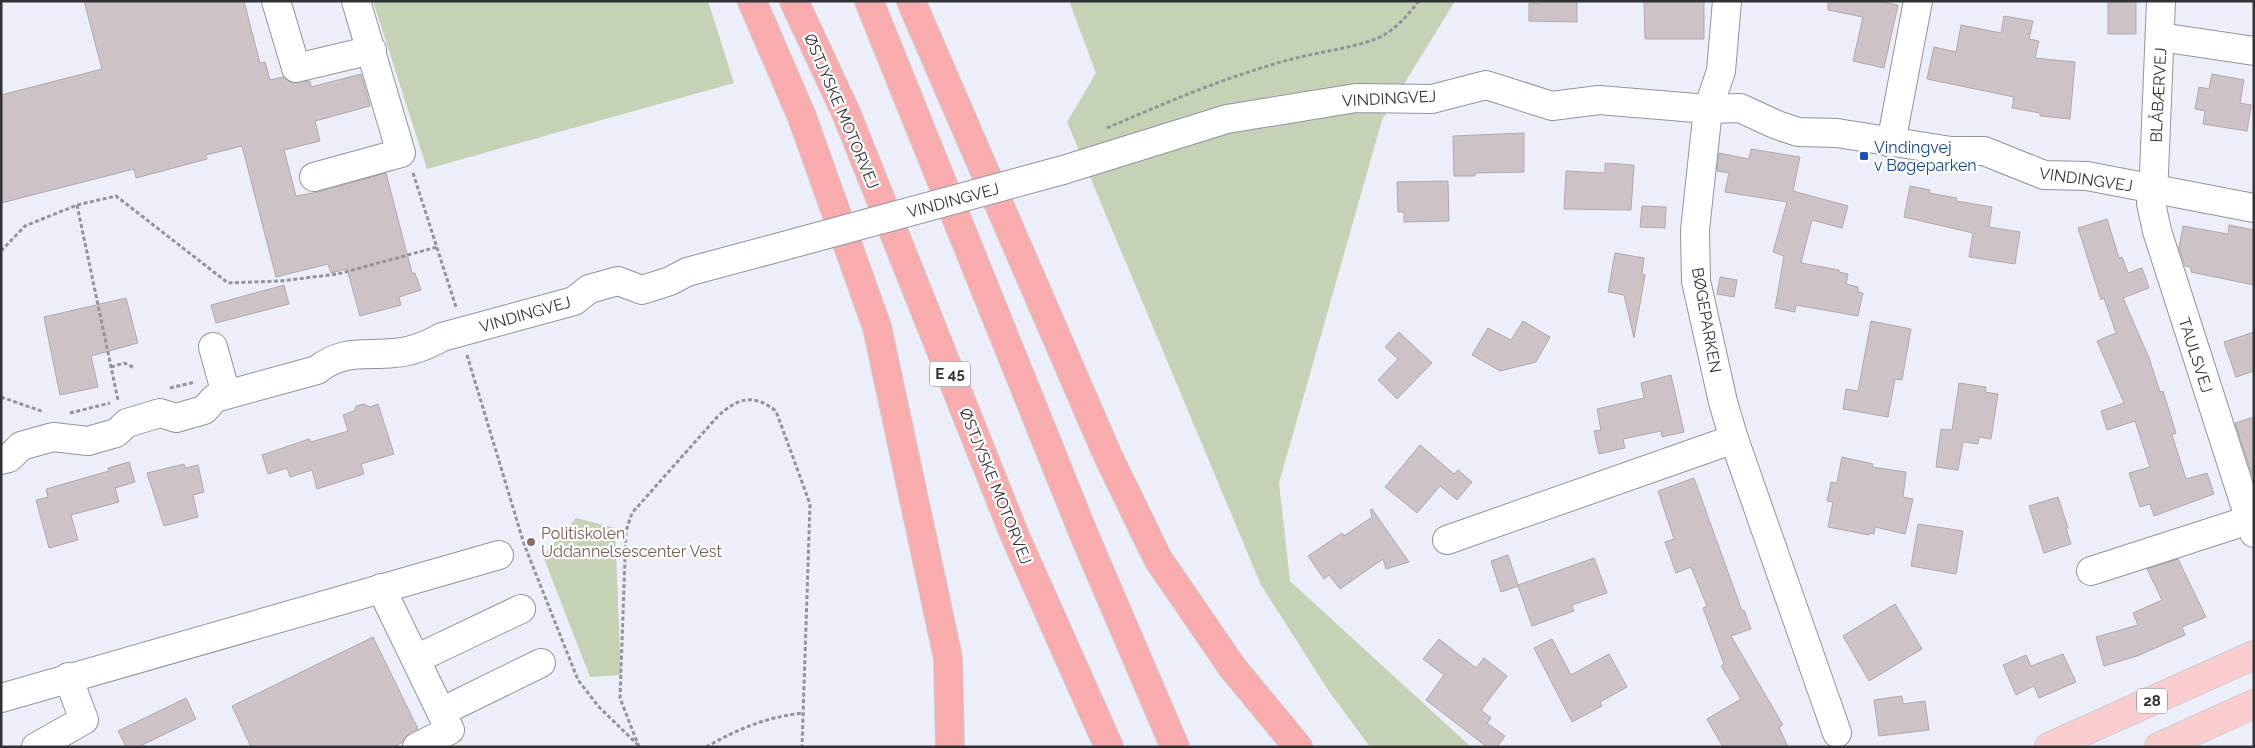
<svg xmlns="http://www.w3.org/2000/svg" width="2255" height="748" font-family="Raleway,sans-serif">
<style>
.green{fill:#c6d2b6}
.building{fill:#cdc2c6;stroke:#b2a8ab}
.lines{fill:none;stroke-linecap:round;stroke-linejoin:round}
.minor-casing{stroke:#91949d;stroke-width:30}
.major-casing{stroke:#cececf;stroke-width:30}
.highway-casing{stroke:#cececf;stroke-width:30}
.path{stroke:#92949b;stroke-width:3;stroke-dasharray:4 2.5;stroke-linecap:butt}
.minor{stroke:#fff;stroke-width:28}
.major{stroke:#fbcdce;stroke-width:28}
.highway{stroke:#f8acae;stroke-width:28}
.minor-bridge-casing{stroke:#91949d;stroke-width:30;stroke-linecap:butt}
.minor-bridge{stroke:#fff;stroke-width:28}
.transit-dot{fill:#1a4fb4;stroke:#fff;stroke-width:2}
.education-dot{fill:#8d6e63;stroke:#fff;stroke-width:2}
.labels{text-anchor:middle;stroke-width:4.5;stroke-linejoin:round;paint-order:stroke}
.shield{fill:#fff;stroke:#6f7072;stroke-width:1}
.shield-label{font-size:15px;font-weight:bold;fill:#313236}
.street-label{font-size:16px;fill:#313236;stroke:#fff}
.transit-label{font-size:16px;fill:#164399;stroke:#fff;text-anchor:start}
.education-label{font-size:16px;fill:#785e54;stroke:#fff;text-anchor:start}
</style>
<rect width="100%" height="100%" fill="#eceff9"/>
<g class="green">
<polygon points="373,1 708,1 734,83 427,169"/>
<polygon points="1069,1 1455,1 1382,120 1279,483 1290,581 1471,747 1370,747 1328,690 1261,585 1067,122 1096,73"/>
<polygon points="576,518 615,528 621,675 590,677 543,556"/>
</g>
<g class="building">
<polygon points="84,1 244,1 260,63 265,62 270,80 283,77 292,83 310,81 311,87 361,74 370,106 315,121 320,141 284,150 296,196 318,192 386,173 412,273 415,273 421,290 399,297 401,305 360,316 347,269 331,273 328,264 276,277 242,146 206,155 207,159 136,178 134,169 1,203 1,95 102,69"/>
<polygon points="1542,1 1577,1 1577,22 1529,21 1529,3 1542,3"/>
<polygon points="1644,1 1704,1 1704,39 1645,39"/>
<polygon points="1828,1 1878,1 1898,5 1884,68 1853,61 1863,17 1828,10"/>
<rect x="2108" y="1" width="28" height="33"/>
<polygon points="2004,16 2033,21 2029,39 2039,41 2035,58 2075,62 2070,119 2040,116 2040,113 2012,108 2014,97 1927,79 1934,47 1956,52 1961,25 2001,33"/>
<polygon points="2212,74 2244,80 2240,103 2251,105 2247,131 2203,124 2205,111 2195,109 2199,87 2209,89"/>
<polygon points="1524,133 1524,172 1475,173 1475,176 1454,176 1453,136"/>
<polygon points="1751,149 1800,157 1793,191 1848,206 1842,228 1812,220 1801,263 1839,270 1839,272 1848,274 1846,284 1858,287 1858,292 1863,293 1858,316 1796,305 1795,312 1775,308 1784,256 1773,252 1787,202 1725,192 1729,173 1717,171 1719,153 1749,159"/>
<polygon points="1605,163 1634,165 1631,210 1564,209 1566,171 1605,173"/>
<polygon points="1448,181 1449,221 1404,222 1404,212 1398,212 1397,182"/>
<polygon points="1910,186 1930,190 1929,193 1957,198 1956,201 1992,207 1989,227 2020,232 2015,264 1969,257 1973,233 1904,217"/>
<polygon points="1642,206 1666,207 1665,228 1640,227"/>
<polygon points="2107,219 2119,258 2122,257 2128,273 2142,268 2149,288 2123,298 2149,358 2160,392 2163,391 2176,433 2172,435 2186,479 2207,473 2214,494 2154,516 2150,504 2140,507 2129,473 2150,467 2135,421 2107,430 2101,411 2124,403 2097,341 2116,333 2104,298 2101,300 2078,228"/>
<polygon points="2229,225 2254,230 2254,285 2191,272 2191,267 2185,266 2179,248 2183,226 2228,234"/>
<polygon points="1615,253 1644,258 1642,274 1645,275 1634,338 1624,295 1608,292"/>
<polygon points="1720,277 1737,280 1734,297 1717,294"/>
<polygon points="284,285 289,304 216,323 211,305"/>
<polygon points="126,298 138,343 91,356 98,387 60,395 44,317"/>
<polygon points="1523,321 1550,337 1536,362 1500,371 1472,355 1488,328 1511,340"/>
<polygon points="1871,321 1911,329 1902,380 1895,379 1888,417 1843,409 1846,389 1858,391"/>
<polygon points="1399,332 1432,363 1397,399 1378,380 1398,359 1385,347"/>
<polygon points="2254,332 2254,371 2236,377 2224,342"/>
<polygon points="1671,375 1684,432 1662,437 1661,431 1623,439 1625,448 1599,454 1594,431 1601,430 1597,409 1644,398 1641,383"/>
<polygon points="1959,383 1986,387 1985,392 1998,394 1991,439 1979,437 1978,444 1963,442 1958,470 1936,467 1941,429 1952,430"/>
<polygon points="364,404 370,407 378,404 394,454 361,464 364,474 317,489 312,470 290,477 287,468 268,474 262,455 309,439 311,442 348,431 343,415 354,411 356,406"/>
<polygon points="2254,417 2254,475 2252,475 2235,423"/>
<polygon points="1420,445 1454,474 1458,470 1472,482 1457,500 1440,486 1417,513 1385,487"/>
<polygon points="1842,457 1873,464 1872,467 1906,472 1903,497 1913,499 1905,534 1875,527 1874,534 1869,533 1869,535 1828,527 1833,502 1827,501 1831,482 1837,483"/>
<polygon points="129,462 135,482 115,488 119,502 71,515 78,540 49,548 36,500 48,497 46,489 109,471 108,468"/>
<polygon points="184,464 185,468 198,465 204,492 193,495 198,517 164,526 147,473"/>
<polygon points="1694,478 1742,611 1744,610 1751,629 1731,636 1783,725 1779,727 1788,747 1723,747 1707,719 1741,699 1721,666 1724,664 1703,608 1707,606 1691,567 1676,573 1665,542 1674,539 1658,491"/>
<polygon points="2058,497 2068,528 2066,528 2071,544 2044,553 2029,506"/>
<polygon points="1372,509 1409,562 1386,569 1383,559 1340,589 1329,575 1324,579 1308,556 1342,533 1344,536 1372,517 1370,510"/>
<polygon points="1918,524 1963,531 1956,574 1911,566"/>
<polygon points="1508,555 1518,585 1594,558 1607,593 1572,605 1574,611 1532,626 1518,586 1501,592 1491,561"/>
<polygon points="2178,559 2206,617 2182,627 2185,635 2137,656 2104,666 2096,637 2138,625 2133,613 2162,600 2147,569"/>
<polygon points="1895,604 1922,649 1869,681 1843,636"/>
<polygon points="373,637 418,729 409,733 403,742 393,747 251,747 232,706"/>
<polygon points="1439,639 1476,668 1484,658 1507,676 1481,710 1491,718 1487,723 1505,736 1497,747 1487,747 1426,700 1444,675 1423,659"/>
<polygon points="1552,639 1571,675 1609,654 1627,687 1600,702 1602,706 1572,722 1534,648"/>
<polygon points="2063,654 2076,682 2039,698 2034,686 2016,695 2003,665 2026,655 2031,666"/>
<polygon points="1902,696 1903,704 1925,701 1929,730 1879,736 1874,700"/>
<polygon points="186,698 196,719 138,747 126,747 118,731"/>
</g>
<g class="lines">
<defs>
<g id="minor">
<polyline points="276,1 296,68 372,50"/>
<polyline points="1727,1 1721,71 1708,109 1695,230 1696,281 1723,402 1734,439 1837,733"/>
<polyline points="2161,1 2154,173 2151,203 2157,231 2254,533"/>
<polyline points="2160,37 2254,51"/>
<polyline points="1891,143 1918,1"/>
<polyline points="1063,170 1227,119 1356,98 1432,99 1486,85 1552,106 1599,100 1708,109 1740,108 1777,125 1798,132 1837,133 1951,151 1984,151 2044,175 2087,176 2254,208"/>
<polyline points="314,177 401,153 356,1"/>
<polyline points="213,347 226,394"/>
<path d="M1 460 9 458 21 446 53 437 88 441 116 433 127 423 160 413 176 418 204 410 215 398 317 370C343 349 364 356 394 353 411 352 428 345 442 337L574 301 589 289 618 281 642 290 670 281 687 272 769 250"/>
<polyline points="1447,540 1734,439"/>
<polyline points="2091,571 2249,520"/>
<polyline points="381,588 441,712 541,663"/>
<polyline points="416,659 521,609"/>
<polyline points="1,698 499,555"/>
<polyline points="36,747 84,720 68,677"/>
<polyline points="417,747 450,730 441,712"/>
</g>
<g id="major">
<polyline points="2049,747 2254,655"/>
<polyline points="2159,747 2254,704"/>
</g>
<g id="highway">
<polyline points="752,1 802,117 877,327 948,658 950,747"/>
<polyline points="794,1 847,115 1015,536 1109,747"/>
<polyline points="869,1 1085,537 1175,747"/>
<polyline points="911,1 1108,456 1158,559 1232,667 1298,747"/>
</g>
</defs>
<use href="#minor" class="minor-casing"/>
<use href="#major" class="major-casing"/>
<use href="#highway" class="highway-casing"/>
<g class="path">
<path d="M1107 128C1167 102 1228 76 1292 59 1318 52 1347 49 1373 40 1393 33 1406 17 1419 1"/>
<polyline points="413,173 456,307"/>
<polyline points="77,205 118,400"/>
<polyline points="1,251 25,226 77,205 116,196 228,283 280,281 338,274 437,247"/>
<polyline points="467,355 524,544 578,680 599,707 637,744"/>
<polyline points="111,367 124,363 135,368"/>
<polyline points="170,388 195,382"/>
<polyline points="1,397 44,412"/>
<polyline points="70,413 110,403"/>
<path d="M639 747 620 698 626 531 632 513 718 416C738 398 753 393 776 411L810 504 802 747"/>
<path d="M706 747C738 729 766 717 803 713"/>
</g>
<use href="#minor" class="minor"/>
<use href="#major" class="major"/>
<use href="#highway" class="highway"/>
<defs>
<polyline id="minor-bridge" points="769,250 1063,170"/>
</defs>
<use href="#minor-bridge" class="minor-bridge-casing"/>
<use href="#minor-bridge" class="minor-bridge"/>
</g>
<rect class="transit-dot" x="1859" y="151" width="10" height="10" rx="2.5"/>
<circle class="education-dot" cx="531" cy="542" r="5"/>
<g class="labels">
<g class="shield">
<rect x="930" y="361.5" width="40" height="25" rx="4"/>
<rect x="2137" y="688.5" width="30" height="25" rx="4"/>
</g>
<g class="shield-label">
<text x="950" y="379">E 45</text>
<text x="2152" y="706">28</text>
</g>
<g class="street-label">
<text transform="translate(2158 95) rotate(-87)" y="6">BLÅBÆRVEJ</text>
<text transform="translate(1389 98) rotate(-3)" y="6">VINDINGVEJ</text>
<text transform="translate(842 111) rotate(67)" y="6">ØSTJYSKE MOTORVEJ</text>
<text transform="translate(2086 179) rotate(8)" y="6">VINDINGVEJ</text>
<text transform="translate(953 200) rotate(-15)" y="6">VINDINGVEJ</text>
<text transform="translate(525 314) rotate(-16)" y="6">VINDINGVEJ</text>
<text transform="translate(1707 320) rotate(80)" y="6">BØGEPARKEN</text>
<text transform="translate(2196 355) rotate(72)" y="6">TAULSVEJ</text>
<text transform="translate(996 486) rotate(68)" y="6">ØSTJYSKE MOTORVEJ</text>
</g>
<g class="transit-label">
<text x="1874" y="153">Vindingvej<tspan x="1874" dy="18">v Bøgeparken</tspan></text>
</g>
<g class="education-label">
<text x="541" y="539">Politiskolen<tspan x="541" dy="18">Uddannelsescenter Vest</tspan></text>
</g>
</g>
<rect width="2255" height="748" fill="none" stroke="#313236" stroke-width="5"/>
</svg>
